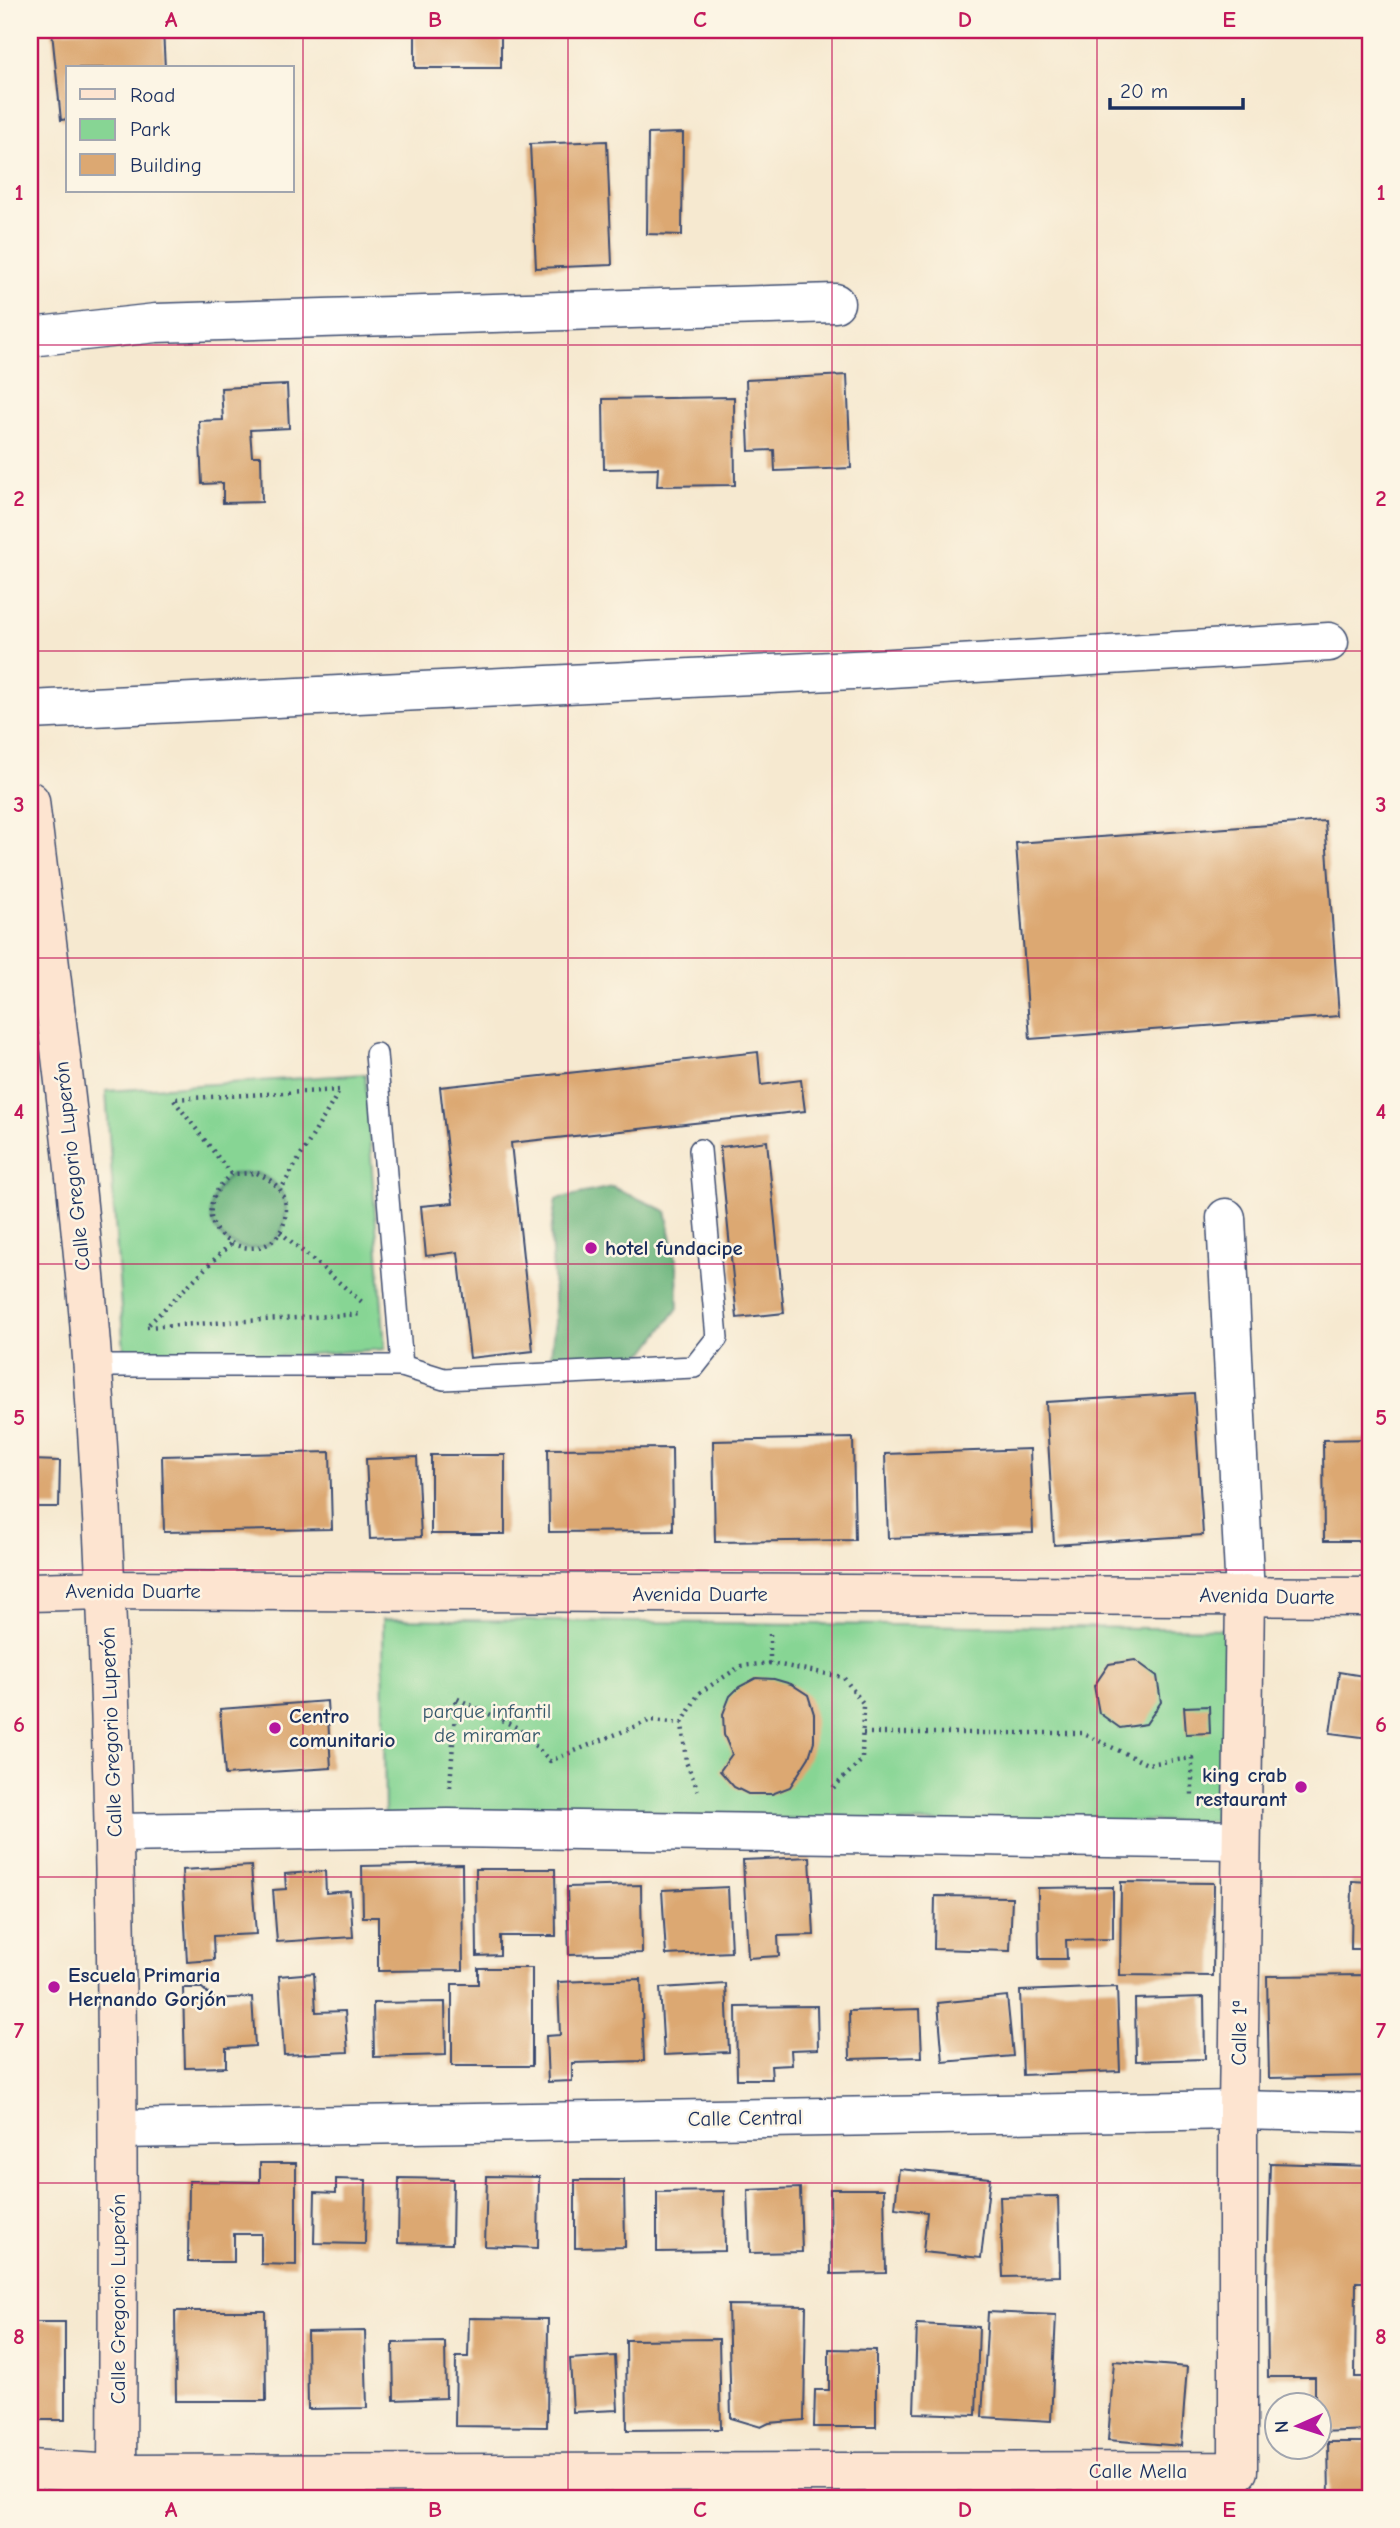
<svg xmlns="http://www.w3.org/2000/svg" width="1400" height="2528" font-family="'Comic Neue',sans-serif">
<style>
.green{fill:#87d594;stroke:#518279;stroke-width:2}
.forest{fill:#6db67e;stroke:#44726e;stroke-width:2}
.building{fill:#dca872}
.lines{fill:none;stroke-linecap:round;stroke-linejoin:round}
.lane-casing{stroke:#3c4b6f;stroke-width:24}
.street-casing{stroke:#3c4b6f;stroke-width:41}
.secondary-casing{stroke:#3c4b6f;stroke-width:41}
.path{stroke:#3c4b6f;stroke-width:4.5;stroke-dasharray:2 5;stroke-linecap:butt}
.lane{stroke:#fff;stroke-width:21}
.street{stroke:#fff;stroke-width:38}
.secondary{stroke:#fde4d0;stroke-width:38}
.grid{fill:none;stroke:#c2185b;stroke-width:2;stroke-opacity:0.55}
.poi-dot{fill:#b5179e;stroke:#fcf5e5;stroke-width:2.5}
.labels{text-anchor:middle;stroke-width:5;stroke-linejoin:round;paint-order:stroke}
.street-label{font-size:21px;fill:#1b2f5e;stroke:#fcf5e5}
.poi-label{font-size:21px;font-weight:bold;fill:#1b2f5e;stroke:#fcf5e5;text-anchor:start}
.park-label{font-size:21px;fill:#36586c;stroke:#fcf5e5}
.neatline{fill:none;stroke:#c2185b;stroke-width:2.5}
.grid-label{font-size:23px;text-anchor:middle;font-weight:bold;fill:#c2185b}
</style>
<rect width="100%" height="100%" fill="#fcf5e5"/>
<filter id="ink" filterUnits="userSpaceOnUse"><feTurbulence type="fractalNoise" baseFrequency=".0143" numOctaves="2"/><feDisplacementMap in="SourceGraphic" scale="14" xChannelSelector="R" yChannelSelector="G"/><feConvolveMatrix kernelMatrix="1 2 1 2 8 2 1 2 1" color-interpolation-filters="sRGB"/></filter>
<filter id="wash" filterUnits="userSpaceOnUse"><feTurbulence type="fractalNoise" baseFrequency=".00686" numOctaves="4" result="noise"/><feDisplacementMap in="SourceGraphic" scale="28" xChannelSelector="R" yChannelSelector="G"/><feGaussianBlur stdDeviation="1.57" result="paint"/><feColorMatrix in="noise" values="0 0 0 0 0 0 0 0 0 0 0 0 0 0 0 0 0 1.4 0 .05"/><feComposite in="paint" operator="in"/></filter>
<g filter="url(#wash)">
<rect width="100%" height="100%" fill="#f6e9d0"/>
<g class="green">
<polygon points="365,1074 385,1349 125,1367 106,1091"/>
<polygon points="383,1619 1230,1629 1236,1821 385,1825"/>
</g>
<g class="forest">
<path d="M257 1173C272 1180 286 1190 286 1209 284 1285 164 1238 231 1174Z"/>
<polygon points="612,1187 666,1211 677,1265 678,1308 645,1352 626,1360 567,1366 551,1355 555,1319 551,1232 556,1199"/>
</g>
<g id="blocks">
<g class="building">
<polygon points="89,30 163,30 165,68 68,68 68,119 61,120 52,32"/>
<rect x="415" y="30" width="86" height="38"/>
<polygon points="683,133 682,235 647,234 648,134"/>
<polygon points="607,141 612,265 536,268 530,144"/>
<polygon points="847,375 851,468 775,471 774,450 749,451 746,380"/>
<polygon points="287,385 289,428 250,430 252,456 261,456 262,502 223,503 223,483 202,484 199,421 223,420 221,388"/>
<polygon points="734,397 735,485 657,486 658,468 604,469 603,399"/>
<polygon points="1325,821 1339,1016 1030,1039 1016,843"/>
<polygon points="758,1052 761,1085 801,1080 805,1111 511,1143 533,1351 470,1358 458,1252 426,1256 421,1206 453,1203 440,1087"/>
<polygon points="767,1141 784,1313 737,1318 720,1147"/>
<polygon points="1194,1393 1203,1535 1054,1545 1046,1402"/>
<polygon points="853,1438 855,1540 715,1542 713,1441"/>
<polygon points="1370,1439 1370,1541 1324,1541 1323,1440"/>
<polygon points="672,1448 673,1531 549,1532 548,1449"/>
<polygon points="1030,1449 1033,1533 888,1538 885,1454"/>
<polygon points="330,1452 332,1529 164,1532 162,1456"/>
<rect x="431" y="1455" width="74" height="79"/>
<polygon points="417,1457 421,1537 370,1539 366,1459"/>
<polygon points="30,1460 60,1461 59,1507 30,1507"/>
<polygon points="1135,1660 1157,1676 1161,1702 1146,1724 1120,1728 1099,1713 1094,1686 1109,1664"/>
<polygon points="1339,1672 1370,1677 1370,1738 1330,1733"/>
<polygon points="756,1678 774,1679 791,1684 808,1695 814,1714 814,1741 809,1757 790,1787 772,1794 748,1794 734,1787 720,1771 732,1754 724,1735 723,1714 730,1696 739,1687"/>
<polygon points="327,1701 331,1768 225,1775 220,1709"/>
<polygon points="1209,1706 1210,1733 1186,1734 1184,1707"/>
<polygon points="810,1857 814,1935 778,1936 779,1956 748,1958 743,1860"/>
<polygon points="462,1864 463,1970 378,1971 378,1917 363,1917 362,1866"/>
<polygon points="251,1866 256,1934 213,1936 214,1960 187,1962 182,1870"/>
<polygon points="476,1869 555,1869 556,1936 500,1936 500,1955 477,1956"/>
<polygon points="325,1871 326,1893 350,1891 353,1937 277,1942 273,1890 286,1889 285,1874"/>
<polygon points="1352,1881 1370,1882 1370,1949 1351,1949"/>
<polygon points="1121,1882 1214,1883 1213,1976 1120,1975"/>
<polygon points="641,1885 642,1953 569,1955 567,1887"/>
<polygon points="728,1887 731,1952 666,1955 662,1890"/>
<polygon points="1113,1887 1113,1939 1066,1940 1067,1959 1039,1959 1038,1888"/>
<polygon points="935,1896 1012,1897 1010,1951 934,1949"/>
<polygon points="478,1968 532,1968 532,2066 452,2066 452,1984 478,1984"/>
<polygon points="314,1973 316,2012 345,2011 348,2052 284,2055 279,1976"/>
<polygon points="1367,1975 1369,2076 1269,2078 1267,1976"/>
<polygon points="641,1979 644,2061 572,2063 572,2081 548,2082 546,2036 560,2035 558,1982"/>
<polygon points="726,1984 729,2052 664,2055 660,1988"/>
<polygon points="1117,1987 1120,2071 1023,2075 1020,1991"/>
<polygon points="183,1988 202,1988 214,1999 252,1997 255,2046 226,2048 226,2067 185,2068"/>
<polygon points="1007,1996 1013,2056 943,2062 938,2003"/>
<polygon points="1204,1997 1205,2059 1136,2061 1135,1999"/>
<polygon points="445,2002 446,2055 374,2057 373,2003"/>
<polygon points="817,2006 818,2049 791,2050 792,2065 771,2066 772,2079 737,2079 736,2007"/>
<polygon points="920,2009 922,2057 850,2059 849,2011"/>
<polygon points="260,2163 296,2163 296,2265 261,2264 261,2234 234,2234 234,2262 188,2262 189,2181 260,2182"/>
<polygon points="1270,2163 1370,2166 1370,2282 1356,2282 1355,2377 1370,2377 1370,2430 1320,2432 1320,2406 1315,2406 1315,2377 1268,2377 1267,2283"/>
<polygon points="899,2169 990,2178 981,2258 923,2252 927,2212 895,2208"/>
<polygon points="487,2176 539,2177 538,2248 485,2246"/>
<polygon points="399,2178 453,2179 452,2244 398,2243"/>
<polygon points="336,2179 366,2180 365,2244 314,2243 315,2192 336,2193"/>
<polygon points="575,2180 624,2180 625,2247 575,2248"/>
<polygon points="800,2188 802,2252 750,2253 748,2190"/>
<polygon points="830,2189 884,2189 886,2273 831,2274"/>
<polygon points="724,2191 725,2251 657,2252 657,2192"/>
<polygon points="1058,2196 1060,2276 1003,2277 1000,2197"/>
<polygon points="728,2305 806,2306 804,2420 769,2423 761,2427 731,2418"/>
<polygon points="175,2311 265,2311 266,2401 176,2401"/>
<polygon points="988,2312 1056,2315 1051,2421 982,2417"/>
<polygon points="469,2318 548,2319 547,2427 455,2426 456,2357 468,2357"/>
<rect x="30" y="2322" width="35" height="98"/>
<polygon points="917,2324 979,2327 976,2415 914,2413"/>
<polygon points="365,2331 367,2408 308,2409 307,2332"/>
<polygon points="719,2339 721,2429 627,2430 626,2340"/>
<polygon points="445,2342 446,2398 394,2400 393,2343"/>
<polygon points="829,2349 876,2350 876,2427 814,2427 815,2390 829,2390"/>
<polygon points="615,2356 618,2410 573,2412 570,2359"/>
<polygon points="1114,2361 1187,2367 1181,2446 1108,2440"/>
<polygon points="1328,2442 1370,2442 1370,2498 1329,2498"/>
</g>
</g>
</g>
<g filter="url(#ink)">
<use href="#blocks" fill-opacity="0" stroke="#3c4b6f" stroke-width="2"/>
<g class="lines">
<defs>
<g id="lane">
<polyline points="93,1366 402,1366 376,1054"/>
<polyline points="402,1366 444,1379 694,1367 717,1338 700,1150"/>
<polyline points="1238,2471 1239,2498"/>
</g>
<g id="street">
<polyline points="30,337 156,323 835,303"/>
<polyline points="30,710 874,669 1329,642"/>
<polyline points="1226,1218 1245,1595"/>
<polyline points="114,1833 448,1828 1241,1840"/>
<polyline points="119,2129 1238,2110 1370,2113"/>
</g>
<g id="secondary">
<path d="M30 801C52 990 79 1180 93 1371 119 1738 119 2106 117 2474"/>
<polyline points="30,1592 106,1590 1370,1597"/>
<polyline points="30,2469 117,2474 1238,2471 1238,2110 1245,1595"/>
</g>
</defs>
<use href="#lane" class="lane-casing"/>
<use href="#street" class="street-casing"/>
<use href="#secondary" class="secondary-casing"/>
<g class="path">
<path d="M257 1173C272 1180 286 1190 286 1209 284 1284 164 1238 231 1174Z"/>
<polyline points="231,1174 173,1099 340,1090 281,1189"/>
<polyline points="280,1232 362,1302"/>
<polyline points="230,1244 146,1327 363,1314"/>
<polyline points="770,1634 770,1663 843,1677 863,1703 862,1760 831,1790"/>
<polyline points="682,1723 699,1693 741,1666 770,1663"/>
<polyline points="863,1733 1082,1733 1147,1764 1192,1758 1192,1798"/>
<polyline points="450,1787 456,1698 518,1728 550,1761 651,1720 682,1723 686,1762 698,1790"/>
</g>
<use href="#lane" class="lane"/>
<use href="#street" class="street"/>
<use href="#secondary" class="secondary"/>
</g>
</g>
<path class="grid" d="M303 30V2498M568 30V2498M832 30V2498M1097 30V2498M30 345H1370M30 651H1370M30 958H1370M30 1264H1370M30 1570H1370M30 1877H1370M30 2183H1370"/>
<g class="poi-dot">
<circle cx="591" cy="1248" r="7"/>
<circle cx="275" cy="1728" r="7"/>
<circle cx="1301" cy="1787" r="7"/>
<circle cx="54" cy="1987" r="7"/>
</g>
<g class="labels">
<g class="street-label">
<text transform="translate(72 1166) rotate(-96)" y="7">Calle Gregorio Luperón</text>
<text x="133" y="1598">Avenida Duarte</text>
<text x="700" y="1601">Avenida Duarte</text>
<text transform="translate(1267 1596) rotate(1)" y="7">Avenida Duarte</text>
<text transform="translate(111 1732) rotate(-92)" y="7">Calle Gregorio Luperón</text>
<text transform="translate(1239 2033) rotate(-89)" y="7">Calle 1ª</text>
<text transform="translate(745 2118) rotate(-1)" y="7">Calle Central</text>
<text transform="translate(118 2299) rotate(-90)" y="7">Calle Gregorio Luperón</text>
<text x="1138" y="2478">Calle Mella</text>
</g>
<g class="poi-label">
<text x="605" y="1255">hotel fundacipe</text>
<text x="289" y="1723">Centro<tspan x="289" dy="24">comunitario</tspan></text>
<text x="1287" y="1782" text-anchor="end">king crab<tspan x="1287" dy="24">restaurant</tspan></text>
<text x="68" y="1982">Escuela Primaria<tspan x="68" dy="24">Hernando Gorjón</tspan></text>
</g>
<g class="park-label">
<text x="487" y="1718">parque infantil<tspan x="487" dy="24">de miramar</tspan></text>
</g>
</g>
<rect width="1400" height="2528" fill="none" stroke="#fcf5e5" stroke-width="77"/>
<rect x="66" y="66" width="228" height="126" fill="#fcf5e5" stroke="#a2a6af" stroke-width="2"/>
<rect x="80" y="89" width="35" height="10" fill="#fde4d0" stroke="#a2a6af" stroke-width="2"/>
<text x="130" y="102" font-size="21" fill="#1b2f5e">Road</text>
<rect x="80" y="119" width="35" height="21" fill="#87d594" stroke="#a2a6af" stroke-width="2"/>
<text x="130" y="136" font-size="21" fill="#1b2f5e">Park</text>
<rect x="80" y="154" width="35" height="21" fill="#dca872" stroke="#a2a6af" stroke-width="2"/>
<text x="130" y="172" font-size="21" fill="#1b2f5e">Building</text>
<g transform="translate(1298 2426) rotate(267)"><circle r="33" fill="#fcf5e5" stroke="#a2a6af" stroke-width="2"/>
<path d="M0-5L12 26L0 18L-12 26Z" fill="#b5179e"/>
<text y="-10" font-size="19" font-weight="bold" text-anchor="middle" fill="#1b2f5e">N</text>
</g>
<path d="M1110 98v10h133v-10" fill="none" stroke="#1b2f5e" stroke-width="3.5"/>
<text x="1120" y="98" font-size="21" fill="#1b2f5e" stroke="#fcf5e5" stroke-width="5" paint-order="stroke">20 m</text>
<rect x="38" y="38" width="1324" height="2452" class="neatline"/>
<g class="grid-label">
<text x="171" y="27">A</text>
<text x="435" y="27">B</text>
<text x="700" y="27">C</text>
<text x="965" y="27">D</text>
<text x="1229" y="27">E</text>
<text x="19" y="200">1</text>
<text x="1381" y="200">1</text>
<text x="19" y="506">2</text>
<text x="1381" y="506">2</text>
<text x="19" y="812">3</text>
<text x="1381" y="812">3</text>
<text x="19" y="1119">4</text>
<text x="1381" y="1119">4</text>
<text x="19" y="1425">5</text>
<text x="1381" y="1425">5</text>
<text x="19" y="1732">6</text>
<text x="1381" y="1732">6</text>
<text x="19" y="2038">7</text>
<text x="1381" y="2038">7</text>
<text x="19" y="2344">8</text>
<text x="1381" y="2344">8</text>
<text x="171" y="2517">A</text>
<text x="435" y="2517">B</text>
<text x="700" y="2517">C</text>
<text x="965" y="2517">D</text>
<text x="1229" y="2517">E</text>
</g>
</svg>
